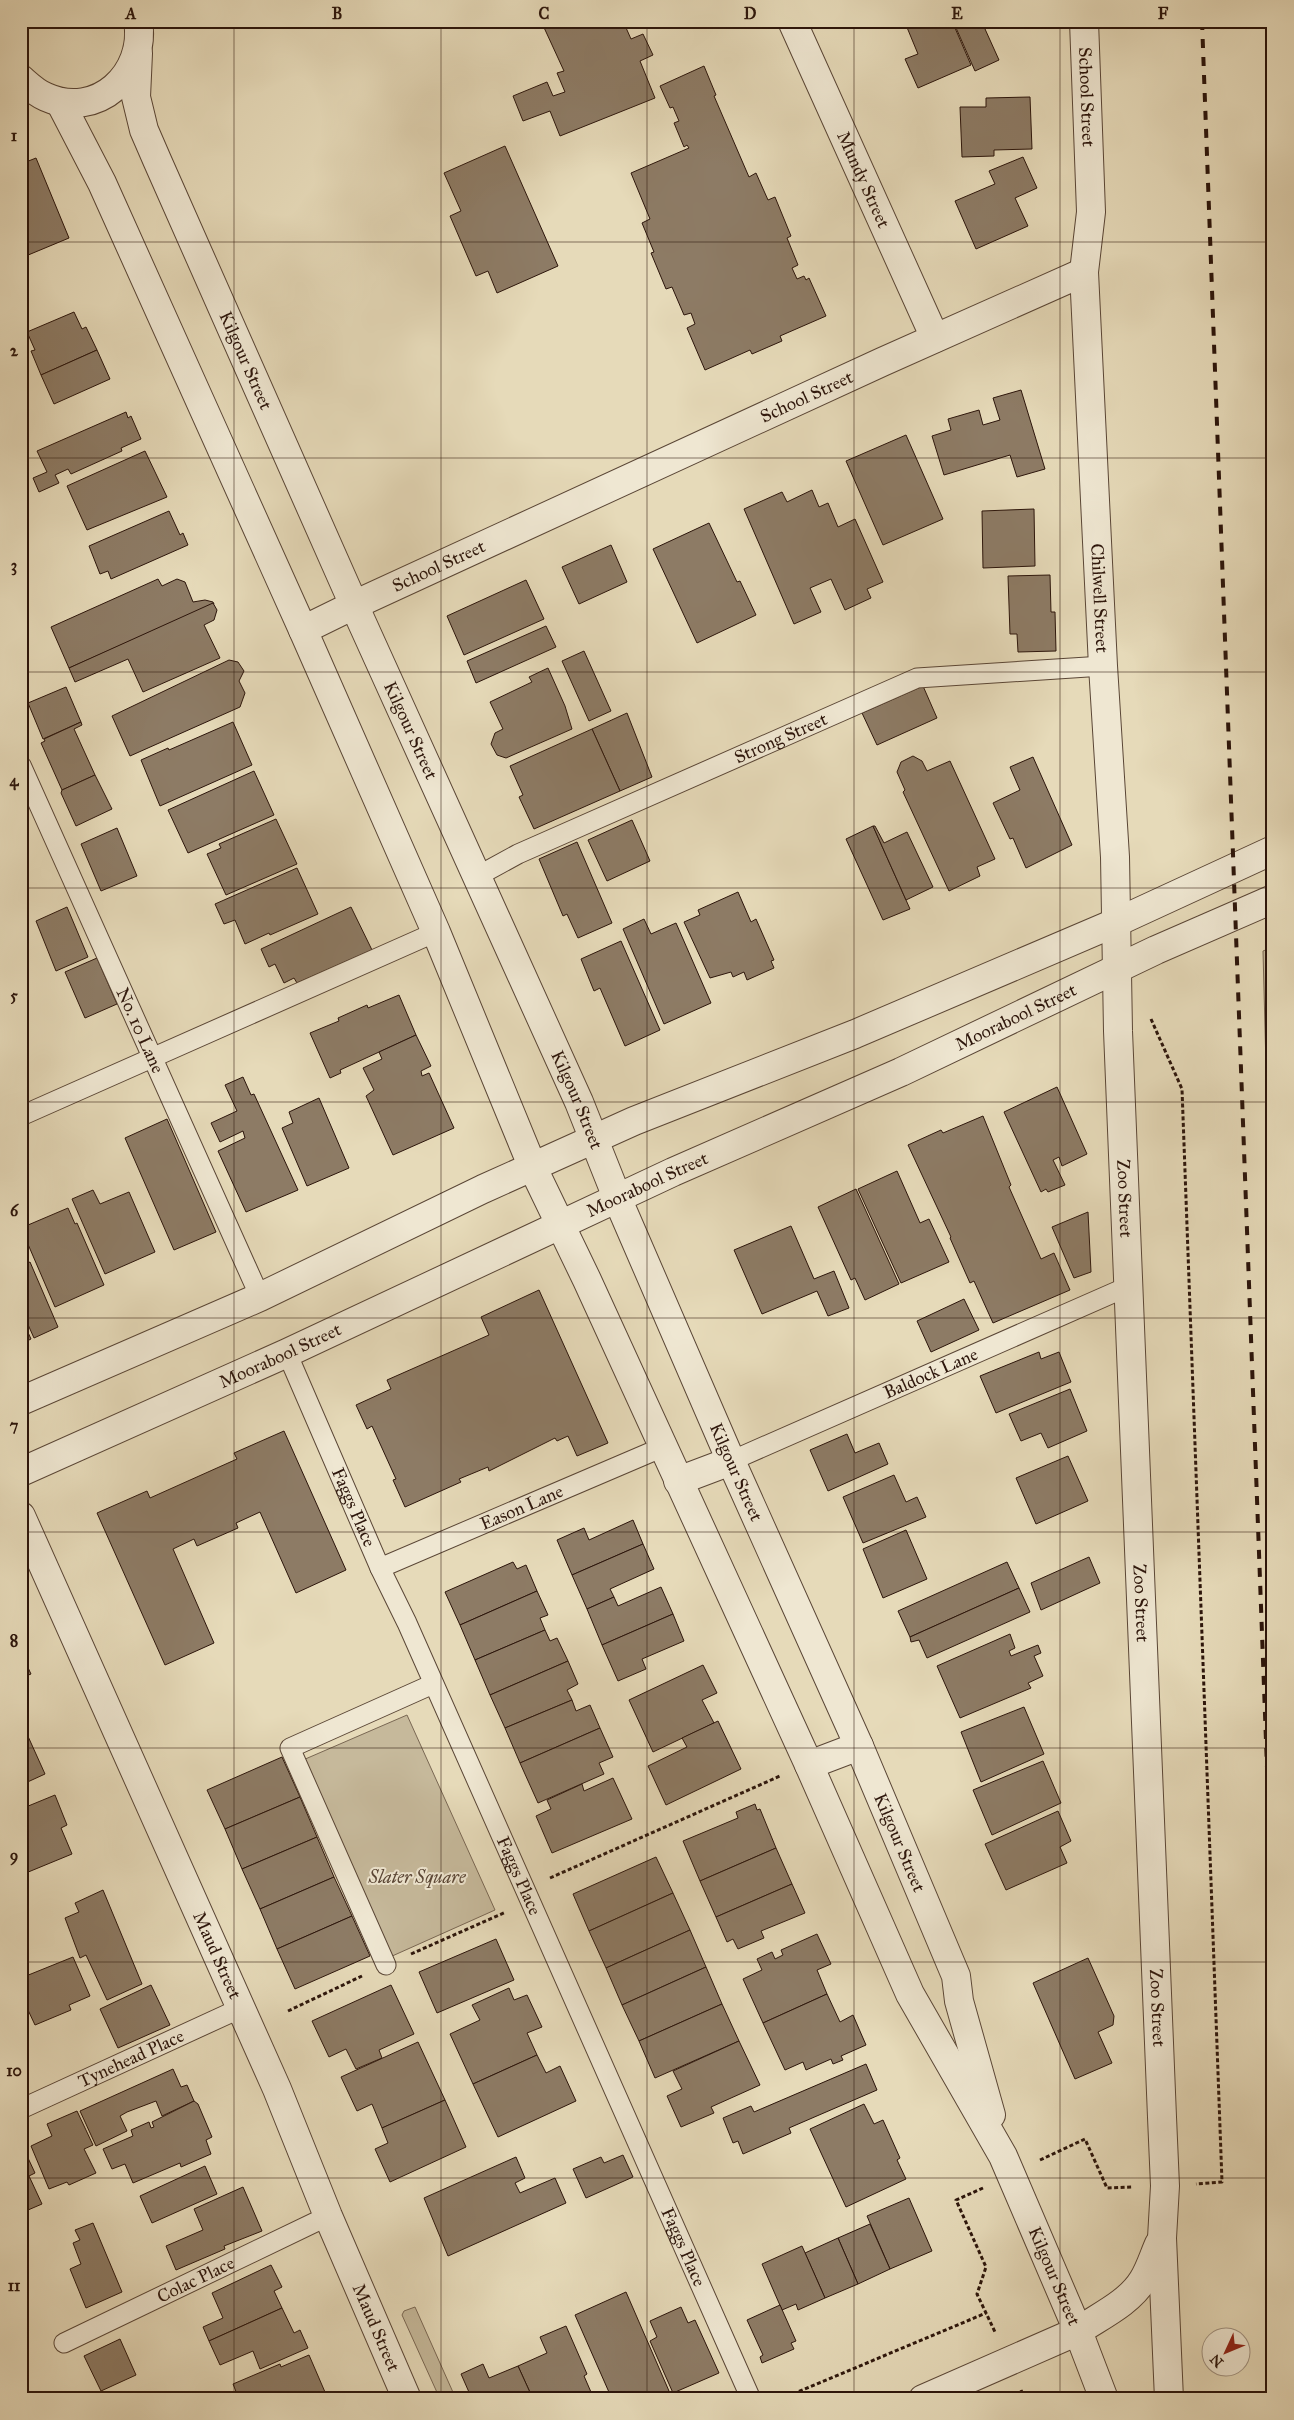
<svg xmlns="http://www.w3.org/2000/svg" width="1294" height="2420" font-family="'IM FELL Great Primer',serif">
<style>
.green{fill:#c6b99b;stroke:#796753}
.building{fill:#8d7b65;stroke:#2c150b}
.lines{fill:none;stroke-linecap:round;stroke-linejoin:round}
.service-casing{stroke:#5a4636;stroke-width:21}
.minor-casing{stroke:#5a4636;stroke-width:30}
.tertiary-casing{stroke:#5a4636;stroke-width:30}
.path{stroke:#2c150b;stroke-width:3;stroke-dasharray:4 2.5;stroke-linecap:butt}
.service{stroke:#efe7d2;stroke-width:19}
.minor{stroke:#efe7d2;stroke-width:28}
.tertiary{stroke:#efe7d2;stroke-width:28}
.rail{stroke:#2c150b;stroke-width:4;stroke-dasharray:9 9;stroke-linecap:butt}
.grid{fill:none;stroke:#2c150b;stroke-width:1;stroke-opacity:0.55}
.labels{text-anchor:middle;stroke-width:4;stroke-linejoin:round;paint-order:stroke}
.street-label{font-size:18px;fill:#2c150b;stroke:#efe7d2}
.park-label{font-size:18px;font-style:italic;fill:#5a4636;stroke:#efe7d2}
.neatline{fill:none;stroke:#2c150b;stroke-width:2}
.grid-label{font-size:16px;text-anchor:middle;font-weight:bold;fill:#2c150b}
</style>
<rect width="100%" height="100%" fill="#e6dab9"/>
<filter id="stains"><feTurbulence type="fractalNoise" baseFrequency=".004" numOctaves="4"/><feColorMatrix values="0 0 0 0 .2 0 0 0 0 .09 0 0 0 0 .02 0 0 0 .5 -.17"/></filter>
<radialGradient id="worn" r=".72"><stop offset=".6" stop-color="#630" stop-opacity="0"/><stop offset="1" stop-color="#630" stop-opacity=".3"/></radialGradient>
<g class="green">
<polygon points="1273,947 1273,1335 1263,951"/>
<polygon points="407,1715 495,1910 390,1957 303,1760"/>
<polygon points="415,2307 456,2399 440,2399 402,2315 404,2311"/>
</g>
<g class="building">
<polygon points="541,21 623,21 631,39 643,34 653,55 640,61 655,98 560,136 550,111 523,121 513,96 547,82 553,96 565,92 557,73 564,71"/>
<polygon points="914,21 952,21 971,65 918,88 905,59 918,54 906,25"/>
<polygon points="953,21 1003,21 985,29 999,60 975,71"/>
<polygon points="704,66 716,95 714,96 749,177 756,173 768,200 775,197 791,236 787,238 798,265 792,268 797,279 804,276 806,280 809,278 826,316 780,336 782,341 752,354 750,350 705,370 687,328 695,324 691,313 684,315 672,287 666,289 651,253 654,252 642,223 650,219 631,173 689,148 687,145 684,147 674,123 679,121 673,107 670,108 660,86"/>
<polygon points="1030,97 1032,149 994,150 994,156 962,157 960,107 986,107 986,98"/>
<polygon points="505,146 558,266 497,293 488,271 476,276 450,216 461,211 444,173"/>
<polygon points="1023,157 1037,188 1015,198 1028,226 976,249 955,201 995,184 989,171"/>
<polygon points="36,158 69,238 21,258 21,164"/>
<polygon points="74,312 82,329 86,327 97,350 41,375 31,351 35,350 27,332"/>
<polygon points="97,350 110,379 54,404 41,375"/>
<polygon points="1021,390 1045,469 1017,477 1010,455 944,475 932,436 951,430 948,419 979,410 983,425 1000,420 993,398"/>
<polygon points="126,412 128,418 131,416 141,439 121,448 122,451 71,474 68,469 55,475 59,483 39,492 33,478 47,472 37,451"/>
<polygon points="906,435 943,519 883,545 846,461"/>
<polygon points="145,451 167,497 87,530 67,486"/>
<polygon points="812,490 819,507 828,503 838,527 855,519 883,582 867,589 871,598 845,610 831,579 810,588 821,612 794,624 744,509 782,492 787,502"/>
<polygon points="1034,509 1035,566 983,568 982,511"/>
<polygon points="169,511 180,535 183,533 188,545 111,579 108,571 100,574 89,546"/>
<polygon points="709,523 737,582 740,581 756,615 697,643 653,549"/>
<polygon points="611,545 627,582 579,604 562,567"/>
<polygon points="1050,575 1051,612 1055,612 1056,651 1018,652 1017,634 1010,634 1008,576"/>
<polygon points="158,579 162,586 177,579 185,582 193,602 205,600 213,602 214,604 69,668 51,627"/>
<polygon points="526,580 544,619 464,655 447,616"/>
<polygon points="213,603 217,610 214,620 204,625 220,658 143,692 128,659 75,682 69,668"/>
<polygon points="546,626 556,647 476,683 467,661"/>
<polygon points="584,651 611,711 589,721 562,661"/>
<polygon points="229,660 238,662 244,671 239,681 245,693 240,707 130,756 112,716"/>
<polygon points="548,668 565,706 572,729 506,758 497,755 491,744 495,733 503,729 490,702 532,682 529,677"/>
<polygon points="923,686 937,718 877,745 862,713"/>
<polygon points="66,687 81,722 43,739 28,703"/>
<polygon points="627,713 652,777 620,791 592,729"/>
<polygon points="81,722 82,725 74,729 95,775 62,790 41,743 45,741 44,739"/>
<polygon points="233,722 252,765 160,806 141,760 168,748 169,750"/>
<polygon points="592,729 620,791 534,829 519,797 523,795 510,766"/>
<polygon points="913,756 922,761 927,771 950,761 995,859 977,867 980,876 949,891 903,792 905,790 897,772 901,762"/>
<polygon points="1033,757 1072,845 1026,868 1013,838 1010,839 993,803 1020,790 1010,767"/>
<polygon points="254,771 274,815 188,853 168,810"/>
<polygon points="95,775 112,809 76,826 61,793 62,790"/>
<polygon points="276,819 297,864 226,895 207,854 221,848 219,844"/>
<polygon points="632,820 650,861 607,881 588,840"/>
<polygon points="873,826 910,909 883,920 846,839"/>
<polygon points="873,826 875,826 884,843 907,832 933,887 906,900"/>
<polygon points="117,828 137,876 101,891 81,844"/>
<polygon points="577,842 612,923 578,938 567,914 563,916 539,859"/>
<polygon points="297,868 318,914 270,935 269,933 245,944 235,920 224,924 215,904"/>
<polygon points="738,892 751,922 756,919 774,960 771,961 774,968 747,980 744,972 733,977 731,972 710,978 684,922 700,915 698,910"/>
<polygon points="67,907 88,957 56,971 36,921"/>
<polygon points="351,907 372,950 297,983 294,978 284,983 275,964 269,967 261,949"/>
<polygon points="644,919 651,934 676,923 711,1003 664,1024 623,929"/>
<polygon points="621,941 660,1030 625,1046 600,988 594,991 581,959"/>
<polygon points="97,958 117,1004 85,1018 65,972"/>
<polygon points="399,995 416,1035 340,1070 341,1073 330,1078 310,1033 339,1021 338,1018 367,1005 368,1008"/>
<polygon points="416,1035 431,1066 421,1071 422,1076 429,1073 454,1128 393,1155 366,1096 374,1090 363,1068 382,1059 379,1052"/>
<polygon points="243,1077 251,1095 254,1094 298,1190 246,1212 218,1151 245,1138 243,1131 220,1142 211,1123 237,1111 225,1085"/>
<polygon points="1057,1087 1087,1154 1062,1166 1059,1157 1053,1160 1065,1185 1048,1192 1046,1189 1041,1192 1004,1112"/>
<polygon points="319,1098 349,1168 307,1186 282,1128 293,1123 289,1112"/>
<polygon points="983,1116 1011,1185 1009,1187 1041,1259 1054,1253 1070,1290 993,1323 974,1281 970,1283 950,1238 951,1237 908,1145 941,1130 943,1133"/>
<polygon points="167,1119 216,1232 174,1250 125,1138"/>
<polygon points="897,1171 920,1223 929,1219 949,1262 901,1283 858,1189"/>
<polygon points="856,1189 899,1284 865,1300 855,1278 851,1280 818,1207"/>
<polygon points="93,1190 100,1204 129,1192 155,1252 105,1274 72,1199"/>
<polygon points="68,1208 75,1224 77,1223 104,1285 55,1307 21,1228"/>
<polygon points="1088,1212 1091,1272 1074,1278 1052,1227"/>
<polygon points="791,1226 814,1279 834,1271 849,1308 828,1316 817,1291 762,1314 734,1250"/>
<polygon points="30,1262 58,1327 34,1338 21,1309 21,1266"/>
<polygon points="539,1290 608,1443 577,1456 568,1436 557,1441 555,1438 489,1471 488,1467 459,1479 461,1482 405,1507 393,1480 396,1479 372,1426 367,1429 356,1405 391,1389 387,1380 489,1335 481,1317"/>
<polygon points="964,1299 979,1330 931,1352 917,1321"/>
<polygon points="21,1317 31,1339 21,1344"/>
<polygon points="1039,1352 1041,1359 1059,1352 1071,1382 996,1413 980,1376"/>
<polygon points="1070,1389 1087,1431 1048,1448 1041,1433 1021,1441 1009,1414"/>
<polygon points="284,1431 346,1570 296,1593 260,1512 236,1523 238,1528 197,1546 194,1539 173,1549 214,1643 165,1665 97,1513 147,1491 150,1498 237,1459 234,1453"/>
<polygon points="847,1434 855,1453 879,1443 888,1464 828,1491 810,1450"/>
<polygon points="1068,1456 1088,1501 1036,1524 1016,1478"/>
<polygon points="894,1475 906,1502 917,1497 926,1517 863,1543 843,1497"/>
<polygon points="633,1520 643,1544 572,1575 557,1540 584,1528 589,1540"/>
<polygon points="906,1530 927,1579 883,1598 863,1549"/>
<polygon points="643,1544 654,1569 610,1589 614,1597 587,1609 572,1575"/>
<polygon points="1089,1557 1100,1583 1041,1610 1031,1583"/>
<polygon points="513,1562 517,1569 526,1565 537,1591 460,1625 445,1592"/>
<polygon points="1007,1562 1019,1588 910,1637 898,1611"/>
<polygon points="661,1587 673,1614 602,1645 587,1609 614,1597 618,1606"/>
<polygon points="1019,1588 1030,1612 927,1658 919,1640 911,1642 910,1637"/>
<polygon points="537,1591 548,1615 540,1618 545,1630 475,1660 460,1625"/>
<polygon points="673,1614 684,1641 642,1659 646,1669 618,1681 602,1645"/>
<polygon points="545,1630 550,1641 557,1638 568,1661 490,1695 475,1660"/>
<polygon points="1010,1634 1015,1648 1009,1651 1011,1656 1038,1645 1041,1653 1034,1656 1043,1676 1028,1683 1031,1688 960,1718 937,1666"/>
<polygon points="21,1653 31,1674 21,1678"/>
<polygon points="568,1661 578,1684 567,1690 572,1700 505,1728 490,1695"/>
<polygon points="703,1665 717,1693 702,1700 714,1723 653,1752 629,1700"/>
<polygon points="572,1700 576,1711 590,1705 600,1728 520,1763 505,1728"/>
<polygon points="1024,1707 1044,1754 981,1782 961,1732"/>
<polygon points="718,1721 741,1769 666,1805 648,1766 687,1747 682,1738"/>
<polygon points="22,1723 45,1774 21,1785 21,1724"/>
<polygon points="600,1728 613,1757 599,1763 604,1774 538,1803 520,1763"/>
<polygon points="282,1757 300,1797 225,1829 207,1790"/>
<polygon points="1043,1761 1061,1803 992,1835 973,1790"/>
<polygon points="613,1778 632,1819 552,1853 536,1816 551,1809 547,1800 582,1784 584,1791"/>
<polygon points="55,1795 67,1825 61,1828 72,1854 21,1875 21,1809"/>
<polygon points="300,1797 317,1837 242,1869 225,1829"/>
<polygon points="755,1804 757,1810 760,1809 776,1848 700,1881 683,1841 738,1818 736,1812"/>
<polygon points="1058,1811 1071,1841 1060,1847 1067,1863 1006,1890 985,1844"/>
<polygon points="317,1837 334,1877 260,1909 242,1869"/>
<polygon points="776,1848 792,1884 716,1917 700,1881"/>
<polygon points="656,1857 673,1893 589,1931 573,1894"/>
<polygon points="334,1877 352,1916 277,1949 260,1909"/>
<polygon points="792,1884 805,1913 761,1931 764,1938 738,1949 733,1939 727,1942 716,1917"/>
<polygon points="103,1890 142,1984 107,2000 86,1955 80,1958 65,1918 79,1912 75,1903"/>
<polygon points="673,1893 690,1930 606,1968 589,1931"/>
<polygon points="352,1916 370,1956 295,1989 277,1949"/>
<polygon points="690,1930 706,1967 622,2005 606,1968"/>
<polygon points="817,1934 831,1964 817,1970 827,1994 763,2023 743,1979 762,1970 757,1959 772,1952 775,1959 783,1955 781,1950"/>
<polygon points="496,1939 514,1980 437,2013 419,1972"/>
<polygon points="73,1957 90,1996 69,2005 71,2010 35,2025 28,2010 21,2013 21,1978"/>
<polygon points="1088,1958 1114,2016 1113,2025 1098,2032 1112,2063 1075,2079 1033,1983"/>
<polygon points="706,1967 722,2004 639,2041 622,2005"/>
<polygon points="151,1985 170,2025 118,2048 100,2009"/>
<polygon points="391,1985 414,2034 379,2050 382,2058 356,2069 346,2049 329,2057 312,2021"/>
<polygon points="509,1988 514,2000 527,1995 542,2027 527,2033 537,2055 473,2084 450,2034 480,2020 472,2005"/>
<polygon points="827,1994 840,2022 853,2015 866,2045 841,2056 843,2060 833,2064 831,2059 806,2070 803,2062 785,2070 763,2023"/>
<polygon points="722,2004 739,2041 655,2078 639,2041"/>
<polygon points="739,2041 760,2085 711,2107 714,2113 681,2127 667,2096 682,2089 673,2071"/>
<polygon points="418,2042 445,2100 382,2128 372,2104 357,2111 341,2077"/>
<polygon points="537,2055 546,2073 560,2066 576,2101 498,2137 473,2084"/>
<polygon points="866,2064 877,2090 789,2128 791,2133 743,2154 738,2141 733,2143 723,2118 751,2106 754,2112"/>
<polygon points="173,2069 181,2087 187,2085 194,2101 162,2116 156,2101 127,2112 120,2116 127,2131 96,2146 80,2111"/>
<polygon points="445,2100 466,2147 390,2182 375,2149 388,2143 382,2128"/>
<polygon points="194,2101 198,2104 212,2137 206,2140 211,2154 181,2167 180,2163 133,2183 125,2164 112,2169 103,2149 133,2136 131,2130 149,2122 151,2128 154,2127 152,2122"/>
<polygon points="864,2104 874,2124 883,2120 900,2158 897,2160 906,2179 846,2207 810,2129"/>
<polygon points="77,2111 93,2145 84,2149 96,2173 69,2185 67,2182 49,2189 31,2146 52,2136 47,2124"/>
<polygon points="21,2143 35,2173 29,2176 42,2204 21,2213"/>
<polygon points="623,2155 633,2177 586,2198 573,2169 601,2157 604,2163"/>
<polygon points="516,2157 525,2178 515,2183 520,2193 555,2178 566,2203 448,2256 424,2198"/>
<polygon points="205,2166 217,2194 152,2223 140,2196"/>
<polygon points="243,2187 262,2231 224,2246 225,2249 176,2270 166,2246 203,2230 194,2209"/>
<polygon points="909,2198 932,2251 890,2269 867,2216"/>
<polygon points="93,2223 122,2292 86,2308 70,2269 81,2264 73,2243 80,2240 75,2230"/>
<polygon points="870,2224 890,2269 858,2284 838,2238"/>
<polygon points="838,2238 858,2284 825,2298 805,2253"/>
<polygon points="802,2246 825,2298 798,2310 796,2304 782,2310 762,2264"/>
<polygon points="271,2265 282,2287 274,2291 282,2308 209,2341 203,2327 223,2318 212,2293"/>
<polygon points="626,2292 669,2391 652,2399 612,2399 575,2315"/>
<polygon points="780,2305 796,2341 791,2343 794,2349 762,2363 760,2357 763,2355 747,2320"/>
<polygon points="681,2307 688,2323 695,2320 719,2373 673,2393 650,2341 657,2337 650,2321"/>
<polygon points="282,2308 294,2333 300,2330 308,2348 260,2369 253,2351 220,2365 209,2341"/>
<polygon points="566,2326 587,2374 584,2376 594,2399 533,2399 518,2366 547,2353 540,2337"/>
<polygon points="120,2339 136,2375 101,2391 84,2356"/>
<polygon points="309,2355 328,2399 331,2399 239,2399 233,2384 280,2364 281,2367"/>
<polygon points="483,2364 489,2378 518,2366 533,2399 472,2399 461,2374"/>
</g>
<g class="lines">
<defs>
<g id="service">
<path id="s1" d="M21 765 260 1297"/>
<path id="s2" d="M476 877 518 854 917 678 1103 666"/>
<polyline points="21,1116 436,932"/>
<path id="s3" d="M287 1353 380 1568 407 1623 751 2399"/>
<path id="s4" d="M731 1461 1129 1286"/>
<path id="s5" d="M380 1568 663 1447"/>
<polyline points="386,1965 290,1748 433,1684"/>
<path id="s6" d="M21 2109 241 2008"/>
<path id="s7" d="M64 2343 328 2216"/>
</g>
<g id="minor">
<path id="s8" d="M792 21 935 338"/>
<path id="s9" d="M1084 21 1091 212 1084 272 1103 666 1115 857 1118 1031 1162 2117 1165 2186 1162 2238 1169 2399"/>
<path id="s10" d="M303 630 354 605 882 362 1084 272"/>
<path id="s11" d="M21 1516 277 2089 328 2216 407 2399"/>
<path d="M1078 2331C1100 2316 1129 2303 1143 2280 1150 2269 1154 2255 1159 2244"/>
</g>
<g id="tertiary">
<path id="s12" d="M138 53 136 97 144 130 157 160 354 605 579 1102 618 1200 731 1461 859 1746 956 1976 959 2001 991 2115"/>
<path d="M21 79C29 86 36 93 46 97 97 120 147 74 138 21"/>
<path id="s13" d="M60 102 102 183 303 630 436 932 533 1168 587 1280 809 1765 910 1994 1003 2156 1078 2331 1104 2399"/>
<polyline points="21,1401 260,1297 483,1189 634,1121 855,1034 1117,922 1273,850"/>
<path id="s14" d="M21 1472 287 1353 673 1172 901 1072 1156 950 1273 899"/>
<polyline points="678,1481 731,1461"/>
<polyline points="809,1765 859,1746"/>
<polyline points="923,2399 1078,2331"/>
</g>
</defs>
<use href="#service" class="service-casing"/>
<use href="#minor" class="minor-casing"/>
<use href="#tertiary" class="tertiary-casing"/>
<g class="path">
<polyline points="1151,1019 1182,1089 1222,2182 1196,2184"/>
<polyline points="550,1878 780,1776"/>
<polyline points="411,1954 506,1912"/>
<polyline points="288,2011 362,1976"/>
<polyline points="1040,2160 1085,2139 1107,2188 1133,2187"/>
<polyline points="983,2188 956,2200 986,2267 977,2294 995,2332"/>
<polyline points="1021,2390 1025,2399"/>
<polyline points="781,2399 986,2313"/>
</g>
<use href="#service" class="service"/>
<use href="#minor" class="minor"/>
<use href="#tertiary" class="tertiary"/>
<polyline class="rail" points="1202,21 1273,1929"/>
</g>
<path class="grid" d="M234 21V2399M441 21V2399M647 21V2399M854 21V2399M1060 21V2399M21 242H1273M21 458H1273M21 672H1273M21 888H1273M21 1102H1273M21 1318H1273M21 1532H1273M21 1748H1273M21 1962H1273M21 2178H1273"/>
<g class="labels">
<g class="street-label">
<text dy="6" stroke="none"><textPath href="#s9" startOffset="76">School Street</textPath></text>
<text dy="6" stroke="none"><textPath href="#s8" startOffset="174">Mundy Street</textPath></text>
<text dy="6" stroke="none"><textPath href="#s12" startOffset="330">Kilgour Street</textPath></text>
<text dy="6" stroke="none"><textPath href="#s10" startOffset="555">School Street</textPath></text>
<text dy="6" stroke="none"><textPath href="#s10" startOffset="150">School Street</textPath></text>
<text dy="6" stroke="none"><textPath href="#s9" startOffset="578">Chilwell Street</textPath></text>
<text dy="6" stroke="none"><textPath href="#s12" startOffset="735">Kilgour Street</textPath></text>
<text dy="6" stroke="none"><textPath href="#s2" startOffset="335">Strong Street</textPath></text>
<text dy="6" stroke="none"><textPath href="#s14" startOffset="1094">Moorabool Street</textPath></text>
<text dy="6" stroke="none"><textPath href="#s1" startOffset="291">No. 10 Lane</textPath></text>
<text dy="6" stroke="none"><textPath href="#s12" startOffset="1140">Kilgour Street</textPath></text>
<text dy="6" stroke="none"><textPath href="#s14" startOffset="689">Moorabool Street</textPath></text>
<text dy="6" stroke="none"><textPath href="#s9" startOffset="1179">Zoo Street</textPath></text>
<text dy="6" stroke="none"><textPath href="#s14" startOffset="284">Moorabool Street</textPath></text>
<text dy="6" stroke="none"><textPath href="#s4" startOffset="218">Baldock Lane</textPath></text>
<text dy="6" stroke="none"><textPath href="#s12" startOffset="1545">Kilgour Street</textPath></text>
<text dy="6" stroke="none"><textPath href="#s3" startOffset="168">Faggs Place</textPath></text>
<text dy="6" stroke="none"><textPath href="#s5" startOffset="154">Eason Lane</textPath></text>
<text dy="6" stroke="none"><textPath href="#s9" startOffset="1584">Zoo Street</textPath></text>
<text dy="6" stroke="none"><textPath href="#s12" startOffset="1950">Kilgour Street</textPath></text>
<text dy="6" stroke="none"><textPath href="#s3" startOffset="572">Faggs Place</textPath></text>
<text dy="6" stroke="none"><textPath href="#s11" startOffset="481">Maud Street</textPath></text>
<text dy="6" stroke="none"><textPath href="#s9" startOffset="1989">Zoo Street</textPath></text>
<text dy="6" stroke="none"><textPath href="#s6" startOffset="121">Tynehead Place</textPath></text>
<text dy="6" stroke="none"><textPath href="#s3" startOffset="978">Faggs Place</textPath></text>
<text dy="6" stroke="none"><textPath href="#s13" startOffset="2392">Kilgour Street</textPath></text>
<text dy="6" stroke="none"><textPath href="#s7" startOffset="146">Colac Place</textPath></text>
<text dy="6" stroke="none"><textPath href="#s11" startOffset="886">Maud Street</textPath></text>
</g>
<g class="park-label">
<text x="417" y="1883">Slater Square</text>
</g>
</g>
<rect width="1294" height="2420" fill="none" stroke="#e6dab9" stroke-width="55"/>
<g transform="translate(1226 2352) rotate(226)"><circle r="24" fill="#efe7d2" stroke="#a19382"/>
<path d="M0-4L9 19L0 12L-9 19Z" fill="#8f2418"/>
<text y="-8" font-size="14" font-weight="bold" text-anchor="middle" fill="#2c150b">N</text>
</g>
<rect x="28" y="28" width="1238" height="2364" class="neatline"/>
<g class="grid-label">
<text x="131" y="19">A</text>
<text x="337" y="19">B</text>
<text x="544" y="19">C</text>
<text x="750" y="19">D</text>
<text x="957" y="19">E</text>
<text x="1163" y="19">F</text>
<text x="14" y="141">1</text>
<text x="14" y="356">2</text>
<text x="14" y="571">3</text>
<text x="14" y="786">4</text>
<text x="14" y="1001">5</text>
<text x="14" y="1216">6</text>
<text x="14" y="1431">7</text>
<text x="14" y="1646">8</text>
<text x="14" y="1861">9</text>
<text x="14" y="2076">10</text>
<text x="14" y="2291">11</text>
</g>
<rect width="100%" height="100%" filter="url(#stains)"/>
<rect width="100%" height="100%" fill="url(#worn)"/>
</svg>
